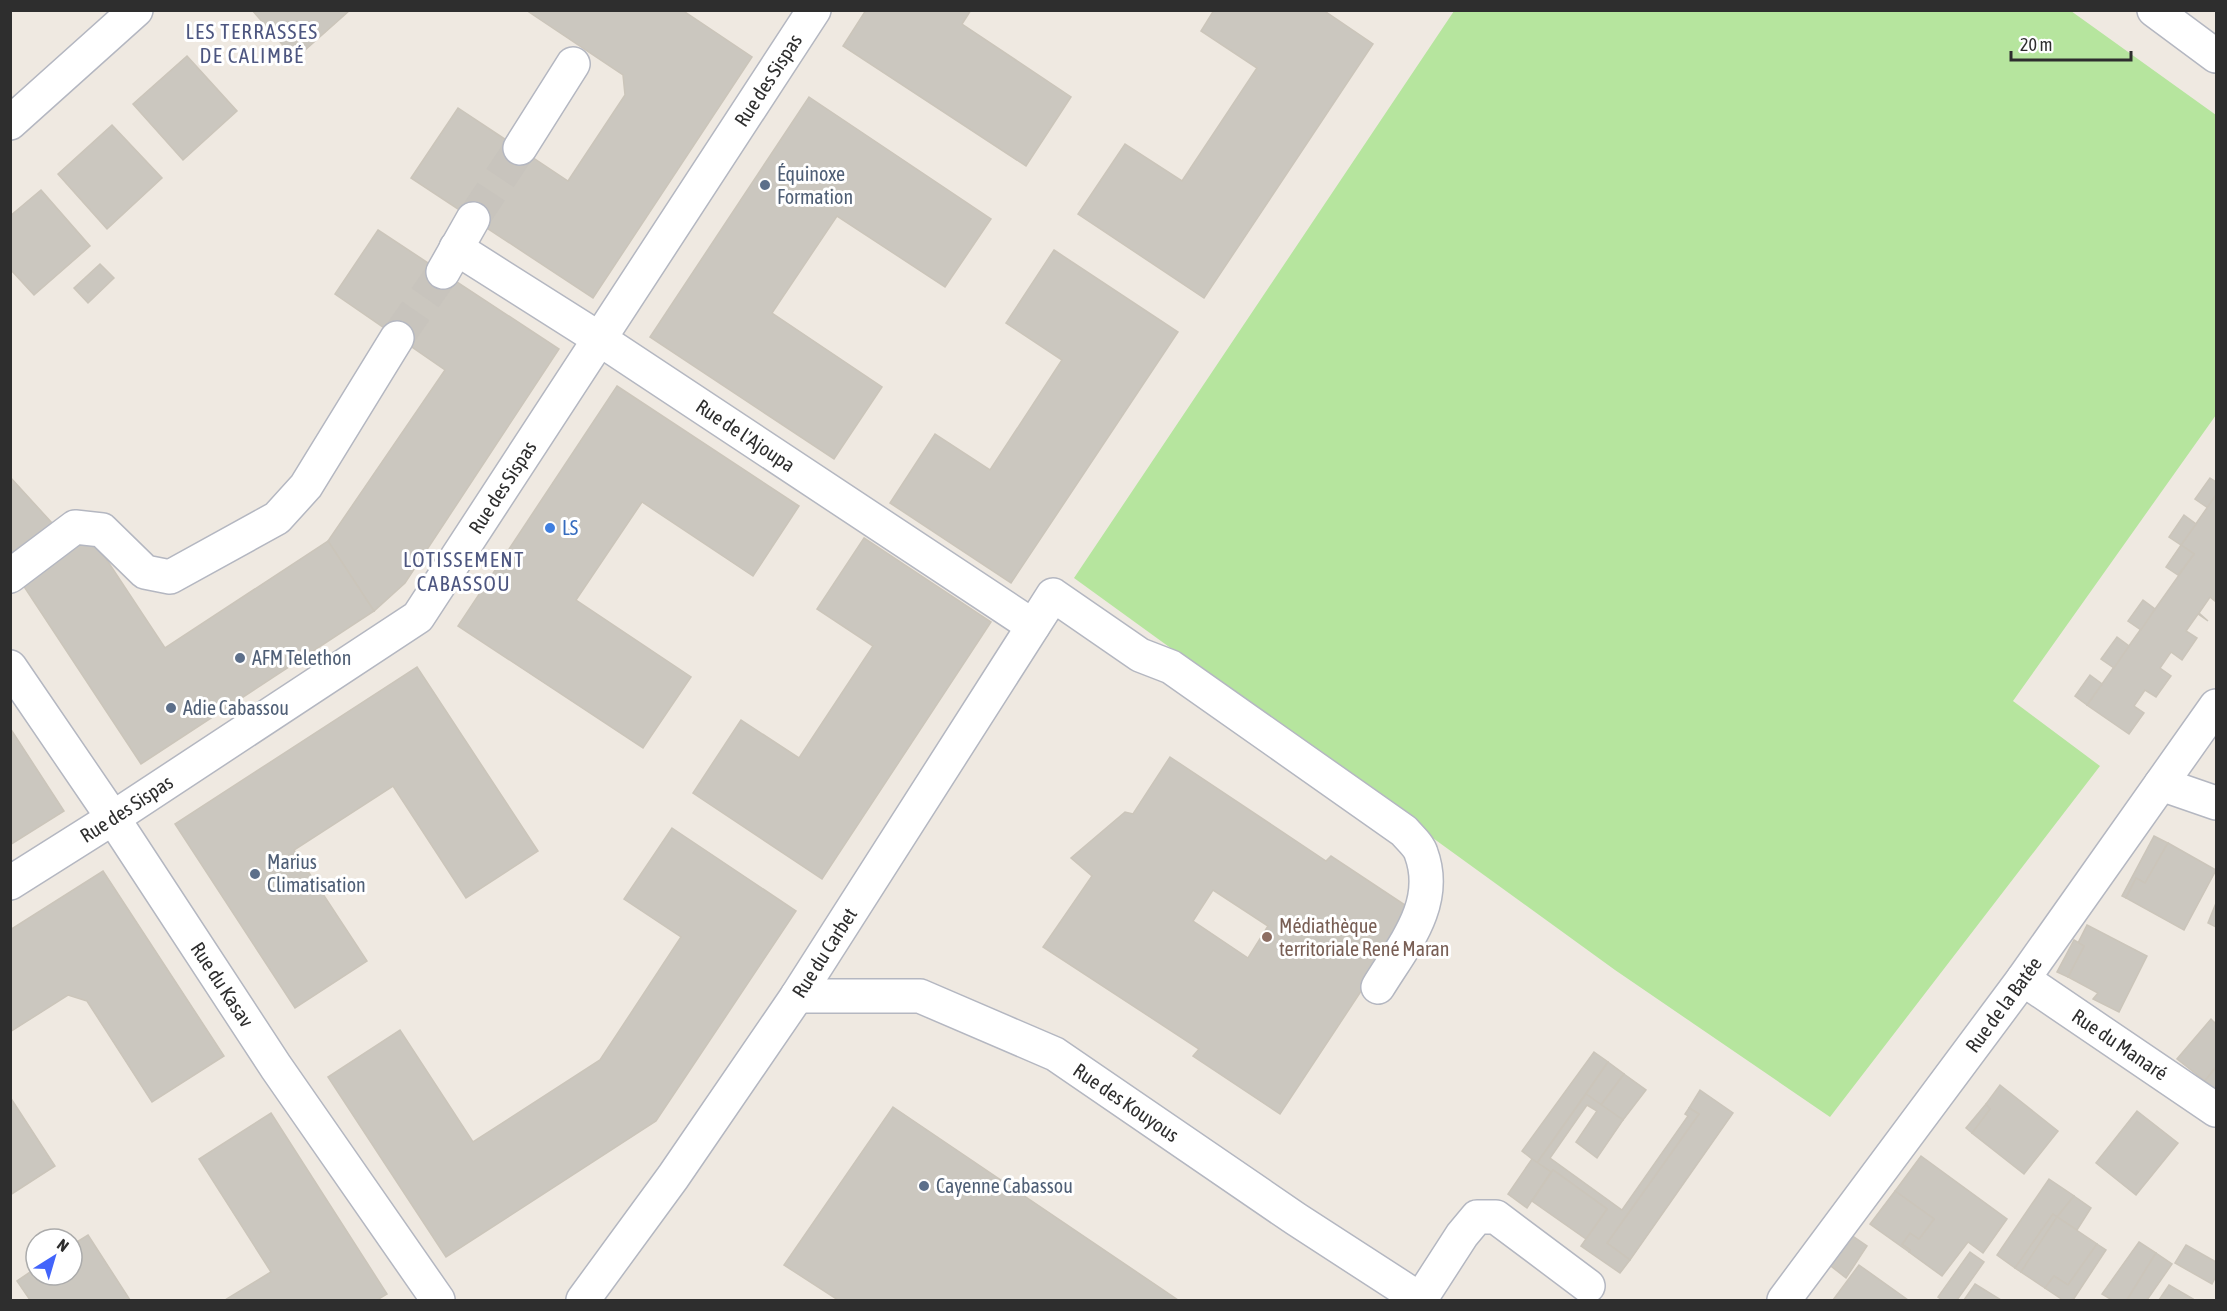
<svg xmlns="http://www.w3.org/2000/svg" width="2227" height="1311" font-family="'Asap Condensed',sans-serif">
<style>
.green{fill:#b6e59e}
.building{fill:#cbc7bf;stroke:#cbc5ba;stroke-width:1.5;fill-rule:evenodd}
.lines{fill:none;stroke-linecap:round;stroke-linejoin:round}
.minor-tunnel{stroke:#c8c4bd;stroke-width:33;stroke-dasharray:33 16;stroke-linecap:butt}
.minor-casing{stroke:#b4b7c1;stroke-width:36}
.minor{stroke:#fff;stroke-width:33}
.service-dot{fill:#5c6f8a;stroke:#fff;stroke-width:2}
.shop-dot{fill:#3f7fe0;stroke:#fff;stroke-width:2}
.education-dot{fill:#8d6e63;stroke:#fff;stroke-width:2}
.labels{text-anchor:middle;stroke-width:6;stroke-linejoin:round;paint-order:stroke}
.street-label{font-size:20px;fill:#2e2e2e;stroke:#fff}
.service-label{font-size:20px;fill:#4e5e75;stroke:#fff;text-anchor:start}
.shop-label{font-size:20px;fill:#366cbe;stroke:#fff;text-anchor:start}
.education-label{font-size:20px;fill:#785e54;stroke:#fff;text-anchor:start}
.neighbourhood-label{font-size:21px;letter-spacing:1.5px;fill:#4d5680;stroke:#fff}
</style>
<rect width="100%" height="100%" fill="#efe9e1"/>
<polygon class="green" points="1454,11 2071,11 2216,115 2216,415 2013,701 2100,766 1830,1117 1615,970 1074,578"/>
<g class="building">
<polygon points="252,10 349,10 349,11 295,59"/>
<polygon points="526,10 682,10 752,57 593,298 411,178 458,108 568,181 625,95 623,75"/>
<polygon points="866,10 971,10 962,24 1071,97 1026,166 843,46"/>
<polygon points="1214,10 1323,10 1373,44 1204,298 1078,214 1125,144 1182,181 1257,68 1201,31"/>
<polygon points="187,56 237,111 183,160 133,104"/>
<polygon points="809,97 991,219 945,287 837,216 772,313 882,387 834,459 650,337"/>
<polygon points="112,125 162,178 107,229 58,174"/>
<polygon points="41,190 90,246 34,295 10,269 10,216"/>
<polygon points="378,230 559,349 405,583 374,611 328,541 445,370 335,294"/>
<polygon points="1054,250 1178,332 1011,583 890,503 935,434 990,470 1062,360 1006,323"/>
<polygon points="100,264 114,278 88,303 74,288"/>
<polygon points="617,386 799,506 753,576 642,502 576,600 691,677 643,748 458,626"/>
<polygon points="10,477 52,523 10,561"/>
<polygon points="2210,478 2216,482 2216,495 2208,508 2195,499"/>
<polygon points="2216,495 2216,602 2210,597 2199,613 2208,621 2198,614 2186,631 2197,638 2182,660 2171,652 2160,668 2171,676 2156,697 2145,690 2134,706 2144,713 2129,734 2087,705 2194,554 2181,545"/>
<polygon points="2184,515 2196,524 2181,545 2169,537"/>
<polygon points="91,536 165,648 328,541 374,611 141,764 21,582"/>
<polygon points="864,538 991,622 822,879 693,793 741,720 799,758 873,646 817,609"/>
<polygon points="2181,545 2194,554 2178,575 2166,567"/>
<polygon points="2143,600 2155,609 2141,630 2128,621"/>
<polygon points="2117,637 2129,646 2114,668 2101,659"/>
<polygon points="417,667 538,851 466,898 393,786 294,850 367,961 295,1008 175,824"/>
<polygon points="2090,675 2102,684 2087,705 2075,696"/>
<polygon points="10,728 64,811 10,845"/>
<path d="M1170 757 1326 861 1331 856 1414 911 1280 1114 1193 1056 1199 1049 1043 947 1092 876 1071 858 1125 812 1133 814ZM1213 890 1268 926 1248 958 1193 921Z"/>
<polygon points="672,828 796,911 656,1121 446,1257 328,1077 400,1030 473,1142 600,1060 681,937 624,899"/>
<polygon points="2154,836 2168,843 2145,883 2136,878 2126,898 2122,896"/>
<polygon points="2168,843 2216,870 2184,930 2126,898 2136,878 2145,883"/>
<polygon points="103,871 224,1056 152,1102 87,1001 68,995 10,1032 10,930"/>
<polygon points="2216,903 2216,927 2208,923"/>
<polygon points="2087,925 2147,956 2119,1012 2093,999 2098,993 2068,977 2084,946 2078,943"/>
<polygon points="2074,940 2084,946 2068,977 2057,972"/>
<polygon points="2211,1019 2216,1024 2216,1067 2205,1081 2177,1059"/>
<polygon points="1594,1052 1608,1062 1537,1163 1522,1151"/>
<polygon points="1608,1062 1624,1074 1601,1105 1586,1094"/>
<polygon points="2216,1067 2216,1091 2205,1081"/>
<polygon points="1624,1074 1646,1090 1623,1120 1601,1105"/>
<polygon points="2000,1085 2058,1131 2024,1174 1972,1133 1990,1109 1986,1104"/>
<polygon points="1700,1090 1733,1113 1630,1260 1607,1243 1699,1114 1689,1108"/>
<polygon points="1586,1094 1623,1120 1597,1158 1576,1142 1597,1111 1587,1105 1550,1158 1622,1210 1688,1116 1685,1114 1689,1108 1699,1114 1607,1243 1630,1260 1620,1273 1581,1246 1607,1209 1553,1170 1551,1172 1537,1163"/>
<polygon points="10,1097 55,1166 10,1195"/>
<polygon points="1986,1104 1990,1109 1972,1133 1966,1128"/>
<polygon points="893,1107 1178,1300 838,1300 784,1265"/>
<polygon points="2137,1111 2178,1143 2136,1195 2096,1163"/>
<polygon points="271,1113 387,1294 377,1300 225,1300 271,1272 199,1159"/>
<polygon points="1921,1156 2007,1219 1983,1253 1968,1242 1942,1276 1909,1252 1910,1250 1902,1244 1910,1233 1919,1239 1934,1219 1895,1191"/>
<polygon points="1532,1159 1551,1172 1527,1208 1508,1194"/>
<polygon points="1553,1170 1607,1209 1586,1239 1532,1201"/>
<polygon points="2049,1179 2074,1196 2057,1217 2053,1214 2015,1268 1997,1255"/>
<polygon points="1895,1191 1934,1219 1919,1239 1910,1233 1902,1244 1910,1250 1909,1252 1870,1224"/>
<polygon points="2074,1196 2091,1208 2077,1230 2057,1217"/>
<polygon points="2053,1214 2057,1217 2021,1272 2015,1268"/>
<polygon points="2057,1217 2097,1244 2068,1285 2054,1276 2045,1288 2021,1272"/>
<polygon points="1844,1230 1867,1246 1846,1278 1822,1259"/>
<polygon points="88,1235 130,1300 30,1300 17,1281 36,1268 36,1275 72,1275 72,1245"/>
<polygon points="2139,1242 2156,1253 2127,1300 2112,1300 2102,1294"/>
<polygon points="2097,1244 2106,1250 2073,1300 2063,1300 2045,1288 2054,1276 2068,1285"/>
<polygon points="2186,1245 2216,1262 2216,1276 2212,1284 2175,1263"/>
<polygon points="1970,1252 1984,1262 1957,1300 1942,1300 1938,1297"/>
<polygon points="2156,1253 2172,1264 2147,1300 2127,1300"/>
<polygon points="1859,1265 1908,1300 1833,1300"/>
<polygon points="1975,1284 2001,1300 1964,1300"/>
<polygon points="2169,1285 2193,1299 2192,1300 2159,1300"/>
</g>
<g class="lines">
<g class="minor-tunnel">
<polyline points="473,219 520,148"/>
<polyline points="397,338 443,272"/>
</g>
<defs>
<g id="minor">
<polyline points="2154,10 2216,56"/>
<polyline points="10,123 136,10"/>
<polyline points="520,148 573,64"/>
<path id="s1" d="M456 248 598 338 1033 626"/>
<polyline points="443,272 473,219"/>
<polyline points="10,576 75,527 102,530 145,572 170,577 277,518 306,486 397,338"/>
<path id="s2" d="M10 667 113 818 276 1067 438 1300"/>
<polyline points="2161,784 2216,803"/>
<path id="s3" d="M10 883 113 818 418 617 814 10"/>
<path id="s4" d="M2023 979 2216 1110"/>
<path id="s5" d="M797 996H920L1055 1054 1296 1219 1421 1300"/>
<path id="s6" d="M583 1300 673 1177 797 996 1053 595 1140 655 1171 667 1404 831C1410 838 1419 846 1421 853 1440 904 1403 946 1378 987"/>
<polyline points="1420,1300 1462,1235 1477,1217 1496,1217 1588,1286"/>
<path id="s7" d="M1784 1300 2023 979 2216 706"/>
</g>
</defs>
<use href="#minor" class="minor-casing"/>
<use href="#minor" class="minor"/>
</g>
<g class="service-dot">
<circle cx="765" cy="185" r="6"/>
<circle cx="240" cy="658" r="6"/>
<circle cx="171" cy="708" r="6"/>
<circle cx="255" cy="874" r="6"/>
<circle cx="924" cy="1186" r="6"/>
</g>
<circle class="shop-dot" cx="550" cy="528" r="6"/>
<circle class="education-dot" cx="1267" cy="937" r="6"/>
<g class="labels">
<g class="street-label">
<text dy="7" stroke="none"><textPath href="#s3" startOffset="1128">Rue des Sispas</textPath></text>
<text dy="7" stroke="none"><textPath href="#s1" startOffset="345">Rue de l'Ajoupa</textPath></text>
<text dy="7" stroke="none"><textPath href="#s3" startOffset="642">Rue des Sispas</textPath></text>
<text dy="7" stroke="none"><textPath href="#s3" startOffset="138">Rue des Sispas</textPath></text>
<text dy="7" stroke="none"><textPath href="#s6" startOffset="423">Rue du Carbet</textPath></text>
<text dy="7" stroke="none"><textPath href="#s2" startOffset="382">Rue du Kasav</textPath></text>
<text dy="7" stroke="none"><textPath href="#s7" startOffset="368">Rue de la Batée</textPath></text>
<text dy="7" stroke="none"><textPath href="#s4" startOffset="117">Rue du Manaré</textPath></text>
<text dy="7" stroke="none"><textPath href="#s5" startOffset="356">Rue des Kouyous</textPath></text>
</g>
<g class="service-label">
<text x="777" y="181">Équinoxe<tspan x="777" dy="23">Formation</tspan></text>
<text x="252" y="665">AFM Telethon</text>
<text x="183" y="715">Adie Cabassou</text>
<text x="267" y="869">Marius<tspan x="267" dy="23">Climatisation</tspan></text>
<text x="936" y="1193">Cayenne Cabassou</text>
</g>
<g class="shop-label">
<text x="562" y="535">LS</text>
</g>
<g class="education-label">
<text x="1279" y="933">Médiathèque<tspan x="1279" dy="23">territoriale René Maran</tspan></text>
</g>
<g class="neighbourhood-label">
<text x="252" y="39">LES TERRASSES<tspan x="252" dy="24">DE CALIMBÉ</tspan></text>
<text x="464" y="567">LOTISSEMENT<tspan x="464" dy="24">CABASSOU</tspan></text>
</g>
</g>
<rect width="2227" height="1311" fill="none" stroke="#2e2e2e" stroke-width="24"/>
<g transform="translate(54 1257) rotate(37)"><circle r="28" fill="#ffffff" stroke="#ababab" stroke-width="1.5"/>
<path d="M0-4.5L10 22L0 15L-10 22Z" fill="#4264fb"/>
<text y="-9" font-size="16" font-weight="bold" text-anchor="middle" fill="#2e2e2e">N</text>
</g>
<path d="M2011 51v9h120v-9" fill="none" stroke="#2e2e2e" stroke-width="3"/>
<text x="2020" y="51" font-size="18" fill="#2e2e2e" stroke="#ffffff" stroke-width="4.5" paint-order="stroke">20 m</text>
</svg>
